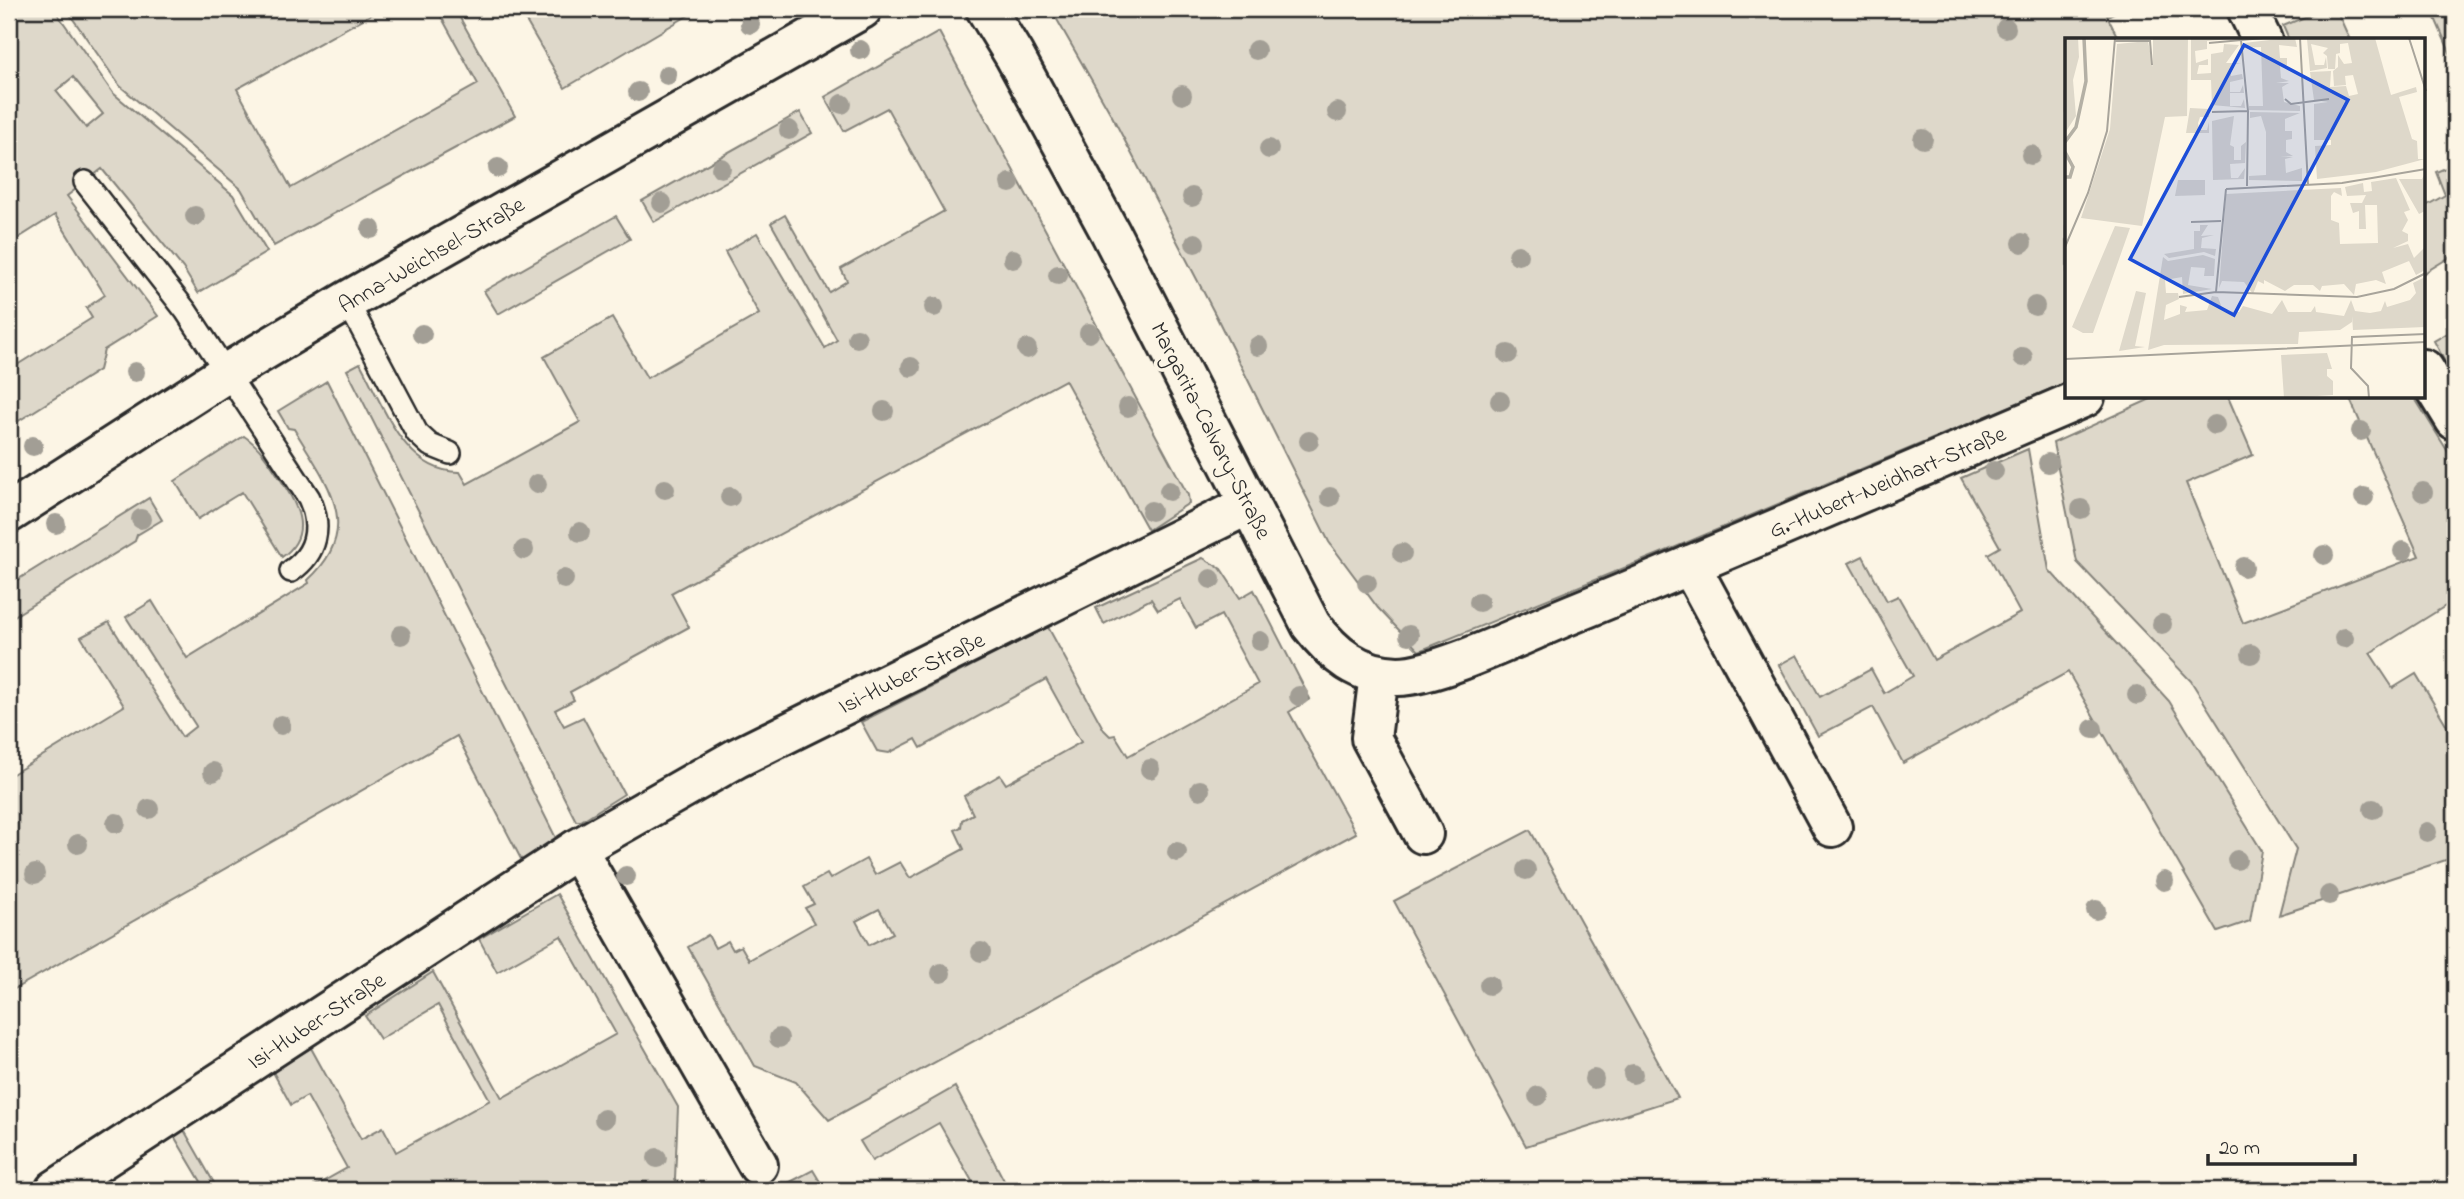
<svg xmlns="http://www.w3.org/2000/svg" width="2464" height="1199" font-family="'Indie Flower',sans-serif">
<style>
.green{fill:#ded8ca;stroke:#84827a;stroke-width:2;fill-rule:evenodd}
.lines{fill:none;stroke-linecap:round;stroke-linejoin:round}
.service-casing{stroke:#2b2b2b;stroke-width:26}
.minor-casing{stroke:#2b2b2b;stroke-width:44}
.service{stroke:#fcf5e5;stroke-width:21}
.minor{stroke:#fcf5e5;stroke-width:38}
.tree{fill:#a29e95}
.labels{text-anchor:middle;stroke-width:7;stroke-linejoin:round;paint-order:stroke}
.street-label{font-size:23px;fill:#2b2b2b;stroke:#fcf5e5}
.inset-river{fill:none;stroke:#b4b0a5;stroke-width:3.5}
.inset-road{fill:none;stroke:#a8a49b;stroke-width:2}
.view{fill:#1d4ed8;fill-opacity:0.15;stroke:#1d4ed8;stroke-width:3.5}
.inset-edge{fill:none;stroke:#2b2b2b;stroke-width:3.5}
</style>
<rect width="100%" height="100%" fill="#fcf5e5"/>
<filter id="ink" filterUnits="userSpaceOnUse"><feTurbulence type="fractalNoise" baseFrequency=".0143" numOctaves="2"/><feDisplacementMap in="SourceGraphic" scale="14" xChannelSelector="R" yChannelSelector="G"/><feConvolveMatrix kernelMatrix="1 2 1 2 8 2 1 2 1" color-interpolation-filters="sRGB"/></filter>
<g filter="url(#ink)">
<g class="green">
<path d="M9 9H54L113 93 233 195 267 252 198 293 183 268 102 169 67 196 158 316 104 350 99 370 9 427V370L92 318 86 308 105 295 55 215 9 244ZM73 77 103 114 86 128 56 91Z"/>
<polygon points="66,9 381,9 237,89 291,188 478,84 437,9 455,9 515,116 274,246 241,189 120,86"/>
<polygon points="519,9 585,9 589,15 601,9 699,9 565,88"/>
<polygon points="1051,9 2122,9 2107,16 2119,40 2067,40 2067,382 1676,547 1419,651 1378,608 1329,542 1216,316 1112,116"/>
<polygon points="2324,9 2336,9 2350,40 2289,40 2283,26"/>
<polygon points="2431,9 2455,9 2455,64"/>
<path d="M939 32 1188 495 1189 503 1148 530 1065 380 671 593 689 627 570 692 574 700 555 710 564 726 583 717 624 794 581 821H576L347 370 360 363C383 404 404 473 460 472L467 484 580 422 544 357 612 318 647 378 759 314 725 252 757 233 825 348 837 340 771 223 785 215 829 292 847 281 841 269 944 211 887 108 844 131 825 97Z"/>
<polygon points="800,112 812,133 654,222 642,201"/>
<polygon points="2455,164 2455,254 2424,273 2424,207 2445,195 2436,172"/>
<polygon points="616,216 630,239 498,314 484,291"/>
<polygon points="2455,329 2455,381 2434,341"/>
<path d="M327 381 557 840 522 861 457 736 9 992V772L11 775 124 706 81 637 109 622 182 737 196 726 126 617 152 601 187 658 309 583 308 580C365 528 327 483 294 429L288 428 278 411Z"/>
<polygon points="2155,397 2228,397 2253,455 2186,483 2243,623 2419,556 2349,397 2414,397 2455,463 2455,600 2370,653 2393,688 2416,674 2455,739 2455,857 2279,915 2296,849 2191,681 2077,562 2053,443"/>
<path d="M244 436C259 446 269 461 279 477 296 503 315 533 282 557L242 492 198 519 175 481Z"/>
<polygon points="2028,449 2049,570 2169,701 2262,851 2250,921 2218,932 2068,672 1903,763 1873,707 1818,736 1779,665 1797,655 1820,697 1871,669 1884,693 1913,676 1849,563 1863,556 1887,601 1898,596 1934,660 2020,613 1988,554 2000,547 1961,478"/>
<polygon points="149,498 162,520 137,535 135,541 11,618 9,585"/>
<path d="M1203 558 1221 569 1240 598 1254 590 1310 699 1289 712 1356 833 829 1120 796 1082 755 1066 688 947 708 935 715 948 728 941 733 950 741 946 749 960 814 923 805 908 814 904 804 887 827 874 830 879 866 859 875 875 900 862 910 878 964 849 955 830 961 827 962 820 973 814 964 796 1000 775 1006 784 1081 742 1046 679 921 748 916 739 889 753 877 751 861 722 1048 627 1104 730 1110 736 1115 735 1128 756 1258 684 1221 615 1196 628 1180 599 1158 610 1151 599 1104 624 1096 608ZM879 909 893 933 869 945 856 921Z"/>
<polygon points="1530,830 1678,1098 1526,1146 1394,901"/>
<polygon points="557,894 678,1107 675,1179 681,1190 308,1190 347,1168 307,1096 291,1105 273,1072 311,1048 361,1139 383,1127 396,1152 490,1100 438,1005 380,1039 365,1016 433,972 502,1098 616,1034 561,936 497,972 479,939"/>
<polygon points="955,1087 1009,1190 977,1190 939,1123 872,1161 860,1141"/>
<polygon points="184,1130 218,1190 206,1190 174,1136"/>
<polygon points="813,1170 825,1190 775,1190"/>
</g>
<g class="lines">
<defs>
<g id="service">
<path d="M85 182 186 311 309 498C322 527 317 553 291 571"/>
<polyline points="347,301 417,433 430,445 450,453"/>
</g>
<g id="minor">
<path d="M986 9 1014 55 1110 232 1311 625C1334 655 1358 675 1398 676 1437 676 1523 634 1562 618 1738 547 1911 471 2085 397"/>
<polyline points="2247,9 2262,40"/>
<polyline points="2424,369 2455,420"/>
<polyline points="9,513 228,372 347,301 862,9"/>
<polyline points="1690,565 1832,827"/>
<polyline points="1379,675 1371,738 1423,834"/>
<polyline points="577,849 758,1165"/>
<polyline points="55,1190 577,849 737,758 1250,504"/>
</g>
</defs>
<use href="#service" class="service-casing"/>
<use href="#minor" class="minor-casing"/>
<use href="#service" class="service"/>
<use href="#minor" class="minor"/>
</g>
<g class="tree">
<circle cx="750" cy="24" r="10"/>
<circle cx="2006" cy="28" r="10"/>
<circle cx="860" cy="50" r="10"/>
<circle cx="1256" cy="50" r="10"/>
<circle cx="667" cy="75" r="10"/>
<circle cx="638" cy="92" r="10"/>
<circle cx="1182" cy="95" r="10"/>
<circle cx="842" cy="104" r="10"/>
<circle cx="1337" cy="112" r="10"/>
<circle cx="789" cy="130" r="10"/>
<circle cx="1923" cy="139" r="10"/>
<circle cx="1269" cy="149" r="10"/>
<circle cx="2031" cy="155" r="10"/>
<circle cx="498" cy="168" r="10"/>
<circle cx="721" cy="168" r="10"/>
<circle cx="1010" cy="183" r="10"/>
<circle cx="1192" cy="197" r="10"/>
<circle cx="662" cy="203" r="10"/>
<circle cx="195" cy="216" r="10"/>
<circle cx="371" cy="229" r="10"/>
<circle cx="1195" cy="243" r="10"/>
<circle cx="2022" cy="243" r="10"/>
<circle cx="1518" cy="255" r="10"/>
<circle cx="1013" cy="259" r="10"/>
<circle cx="1058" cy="275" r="10"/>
<circle cx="2035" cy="306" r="10"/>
<circle cx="934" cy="307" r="10"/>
<circle cx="1089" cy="333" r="10"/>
<circle cx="422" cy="334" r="10"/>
<circle cx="857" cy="338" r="10"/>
<circle cx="1258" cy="346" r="10"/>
<circle cx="1027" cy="349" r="10"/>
<circle cx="1508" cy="354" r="10"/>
<circle cx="2023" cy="357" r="10"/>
<circle cx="911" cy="367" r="10"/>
<circle cx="135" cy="372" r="10"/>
<circle cx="1500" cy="401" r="10"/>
<circle cx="1128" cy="407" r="10"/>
<circle cx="884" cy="411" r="10"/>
<circle cx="2215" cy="425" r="10"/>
<circle cx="2361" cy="431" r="10"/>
<circle cx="1309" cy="441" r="10"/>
<circle cx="33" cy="446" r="10"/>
<circle cx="2048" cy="463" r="10"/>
<circle cx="1994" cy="471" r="10"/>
<circle cx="537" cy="484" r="10"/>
<circle cx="665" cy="489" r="10"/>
<circle cx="1169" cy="491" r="10"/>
<circle cx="2423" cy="492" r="10"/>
<circle cx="730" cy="497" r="10"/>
<circle cx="1330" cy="497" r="10"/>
<circle cx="2364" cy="497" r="10"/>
<circle cx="2081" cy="509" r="10"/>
<circle cx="1151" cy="511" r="10"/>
<circle cx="141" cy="519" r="10"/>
<circle cx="56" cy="524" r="10"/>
<circle cx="580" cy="532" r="10"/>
<circle cx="524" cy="550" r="10"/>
<circle cx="2403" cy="551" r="10"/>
<circle cx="1402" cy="553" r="10"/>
<circle cx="2324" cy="555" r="10"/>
<circle cx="2244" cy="567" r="10"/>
<circle cx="564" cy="579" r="10"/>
<circle cx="1211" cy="579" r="10"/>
<circle cx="1367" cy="583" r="10"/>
<circle cx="1479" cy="602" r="10"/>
<circle cx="2162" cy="624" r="10"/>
<circle cx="401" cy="635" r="10"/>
<circle cx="1409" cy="635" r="10"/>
<circle cx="2344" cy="638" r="10"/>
<circle cx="1260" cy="641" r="10"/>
<circle cx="2251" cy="654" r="10"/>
<circle cx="2137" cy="695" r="10"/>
<circle cx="1299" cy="696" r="10"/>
<circle cx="281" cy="725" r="10"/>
<circle cx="2093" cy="729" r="10"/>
<circle cx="1150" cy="769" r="10"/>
<circle cx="213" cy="772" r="10"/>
<circle cx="1200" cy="790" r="10"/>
<circle cx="149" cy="809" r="10"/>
<circle cx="2373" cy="809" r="10"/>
<circle cx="116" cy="823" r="10"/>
<circle cx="2427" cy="832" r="10"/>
<circle cx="78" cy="844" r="10"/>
<circle cx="1177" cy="852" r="10"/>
<circle cx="2237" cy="860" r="10"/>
<circle cx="1526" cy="870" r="10"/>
<circle cx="35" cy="874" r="10"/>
<circle cx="626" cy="876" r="10"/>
<circle cx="2164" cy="881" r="10"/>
<circle cx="2329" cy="895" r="10"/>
<circle cx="2096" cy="910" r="10"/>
<circle cx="981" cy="952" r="10"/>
<circle cx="941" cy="973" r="10"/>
<circle cx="1489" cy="985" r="10"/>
<circle cx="779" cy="1038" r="10"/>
<circle cx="1633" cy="1074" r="10"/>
<circle cx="1594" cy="1079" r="10"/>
<circle cx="1538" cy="1096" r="10"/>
<circle cx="604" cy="1119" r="10"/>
<circle cx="657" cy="1158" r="10"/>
</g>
</g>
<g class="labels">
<g class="street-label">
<text transform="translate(431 254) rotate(-30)" y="8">Anna-Weichsel-Straße</text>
<text transform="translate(1212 430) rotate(63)" y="8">Margarita-Calvary-Straße</text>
<text transform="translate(1887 481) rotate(-23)" y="8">G.-Hubert-Neidhart-Straße</text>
<text transform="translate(911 672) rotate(-26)" y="8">Isi-Huber-Straße</text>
<text transform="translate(316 1020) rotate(-33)" y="8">Isi-Huber-Straße</text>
</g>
</g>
<g transform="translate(2065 38)">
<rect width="360" height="360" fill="#fcf5e5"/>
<path d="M0 0H13L14 19 8 42 11 78 0 95ZM52 0H123L122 78 100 79 77 188 16 180 45 91 52 6 83 3 88 29V1ZM126 0H176L142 3V11L130 13 131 25 143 21V27H134L132 36 146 35V16L158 14 159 6 174 7 161 25H176L166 27V38L177 36 178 41 165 44V54H175L178 47 179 55H165V68H176L179 61 180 70 147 67 146 42H126ZM222 0H230L232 9 214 7 215 20H222V27L215 28 216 40 224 43 211 45H224L217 49 219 64 235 68V73L184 72V68H198L196 9 179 10V5ZM310 0 326 57 351 49 352 54 334 59 347 101 352 103 353 121H360L311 134 252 141 250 108 266 107V102H249V66L263 64 249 62 245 34 266 33 265 49 281 48 284 58 293 56 288 37 280 38 281 47 269 48 268 33 273 29V17L279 26 287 25 283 5 275 6V15L271 16 270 31H263L262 18 258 15 263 10 246 6 250 27H259L261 19 262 30 245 33 242 1ZM125 70 144 71V79H135L133 85 134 92H142L144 84V95H121ZM185 74 235 75 220 81V93H227V101L221 102V114L228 118 215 119H228L220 121 221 135 237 130V143L184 142V138L201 137V94L196 78 185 80ZM169 78 165 107 169 109V122H176V108L181 104 180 125 165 126 166 140H173L180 130 179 141 148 142 147 83ZM360 135V173L354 176 334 141H357ZM331 140 345 172 339 174 343 182 337 193 343 196V203L328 210 343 206 349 220 360 209V232L351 237 344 223 317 234 321 246 311 242 291 246 289 257 279 246 257 248 255 253 248 247H229L220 253 199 242V246L193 243 188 256 179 244 157 243 154 250 161 156 276 150 277 158 269 154 266 158V182L274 185 275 206 313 205 312 167H300L301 191H294V173L288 175 285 165H297L301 157 282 158 280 149 298 145 299 154 307 153 306 144ZM113 142H140V157L110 158ZM135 187H143L136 198 149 197 137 200 136 210 151 211 150 218 139 214 104 220 99 216 129 211V193H135ZM50 188 65 190 28 295H18L7 289ZM138 217 150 221 149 238H139L140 230 126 229 123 247 147 251 118 256 117 239 100 242 101 255H113L114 261 101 267 99 282 115 276V267L122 269 120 274 142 272 147 258 153 259 158 273 174 274 178 268 207 276 217 262 223 274H246L250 268 251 274 279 278 286 262 290 273 305 275 316 273 320 263 322 269 345 262 351 255 348 245 360 239V289L288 292 287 278V284L275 292 234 294 233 306 99 307 83 312 98 219 103 223ZM71 253 81 255 70 308 80 309 54 313ZM262 315 267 331H262V338L268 343V357L219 360 216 317Z" fill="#ded8ca"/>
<path class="inset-river" d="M0 104 11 89 21 43 19 0M0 114 8 129 5 139H0"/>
<path class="inset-road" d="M235 0 243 147M344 0 361 53M176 2 183 73 182 148M50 3H85L87 27M144 5 198 0M220 61 226 66 264 61M147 74 183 73M161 151 277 145 361 131M126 184 156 183M0 209 23 155 42 93 50 0M151 254 161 151M114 259 151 254 292 259 329 251 361 235M0 321 361 304M304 360 303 348 286 330 287 299 361 296"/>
<path class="view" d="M179 7 283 62 169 277 65 221Z"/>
<rect width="360" height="360" class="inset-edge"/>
</g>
<rect width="2464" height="1199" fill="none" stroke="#fcf5e5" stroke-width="35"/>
<rect x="18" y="18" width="2429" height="1164" fill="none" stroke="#2b2b2b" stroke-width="2.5" filter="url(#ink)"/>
<path d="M2208 1154v10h147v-10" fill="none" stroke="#2b2b2b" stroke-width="3.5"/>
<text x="2219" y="1154" font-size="21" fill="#2b2b2b" stroke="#fcf5e5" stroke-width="5" paint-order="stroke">20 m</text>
</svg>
